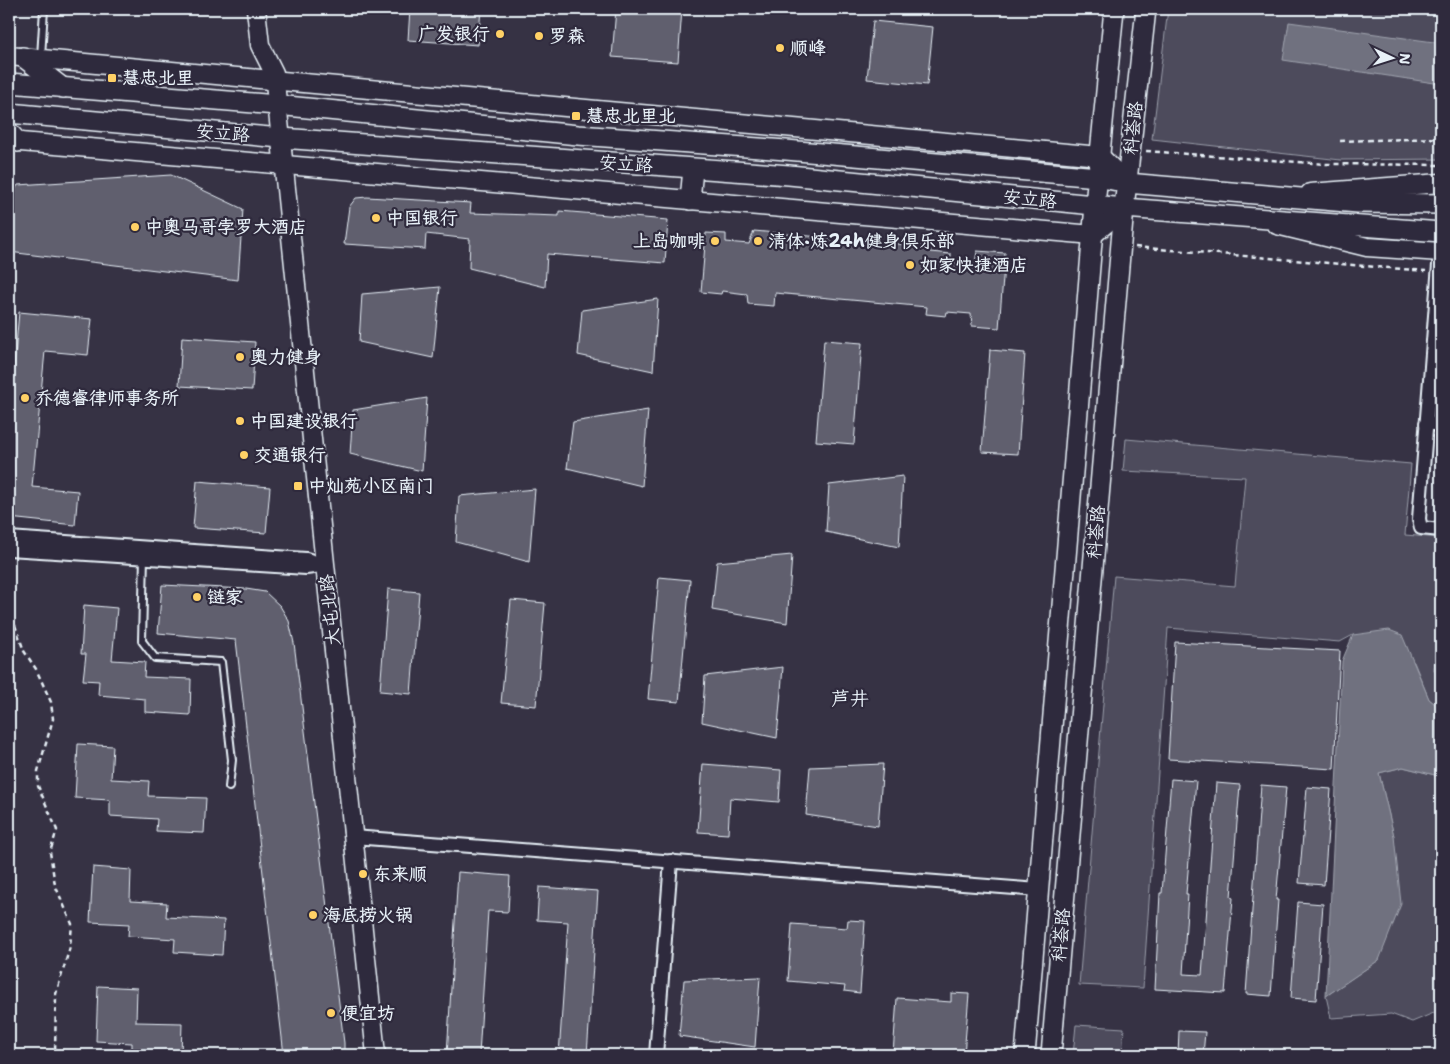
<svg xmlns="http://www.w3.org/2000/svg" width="1450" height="1064" font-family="'Shantell Sans','LXGW WenKai TC',sans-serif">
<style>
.green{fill:#4d4b5c;stroke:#9a9eaa}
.water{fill:#70717f;stroke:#a0a4af}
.building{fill:#605e6e;stroke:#e8f1f8}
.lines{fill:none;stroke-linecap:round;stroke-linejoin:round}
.lane-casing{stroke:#e8f1f8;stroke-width:10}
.street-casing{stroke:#e8f1f8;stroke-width:16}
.secondary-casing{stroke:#e8f1f8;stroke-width:21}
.primary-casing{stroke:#e8f1f8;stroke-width:22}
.path{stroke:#e8f1f8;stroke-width:2.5;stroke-dasharray:5 4;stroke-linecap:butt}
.lane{stroke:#2f2a3d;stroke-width:6}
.street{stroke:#2f2a3d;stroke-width:12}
.secondary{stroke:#2f2a3d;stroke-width:18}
.primary{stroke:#2f2a3d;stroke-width:19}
.poi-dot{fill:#ffd166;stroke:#2f2a3d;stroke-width:2}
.labels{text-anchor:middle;stroke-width:4.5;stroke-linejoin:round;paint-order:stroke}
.poi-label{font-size:18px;font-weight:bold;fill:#e8f1f8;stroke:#2f2a3d;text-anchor:start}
.street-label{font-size:18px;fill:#e8f1f8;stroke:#2f2a3d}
.neighbourhood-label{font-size:19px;fill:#e8f1f8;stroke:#2f2a3d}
</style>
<rect width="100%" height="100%" fill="#363244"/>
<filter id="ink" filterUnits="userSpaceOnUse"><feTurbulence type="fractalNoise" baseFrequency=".02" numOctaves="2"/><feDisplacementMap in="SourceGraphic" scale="10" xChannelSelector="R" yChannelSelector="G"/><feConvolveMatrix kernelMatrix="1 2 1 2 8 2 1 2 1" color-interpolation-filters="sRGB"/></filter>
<g filter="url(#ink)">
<g class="green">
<polygon points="1168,9 1441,9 1441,159 1341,160 1152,139"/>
<polygon points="1126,439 1411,464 1405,535 1441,538 1441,576 1434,670 1441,679 1441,709 1429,699 1414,662 1353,635 1340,642 1168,628 1143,988 1079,985 1114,576 1235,586 1245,477 1123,471"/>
<polygon points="1403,767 1435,775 1441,800 1441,1010 1412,1022 1391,1014 1331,1018 1326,996 1379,960 1394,836 1379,773"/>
<polygon points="1076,1025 1124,1028 1122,1055 1073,1055"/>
</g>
<g class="water">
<polygon points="1289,22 1441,43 1441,84 1283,60"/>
<polygon points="1389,630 1402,635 1429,699 1441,709 1441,800 1435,775 1403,767 1379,773 1394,836 1401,904 1379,960 1326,996 1342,661 1353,635"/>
</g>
<g class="building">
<polygon points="410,9 481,9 478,45 408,40"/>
<polygon points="616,9 682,9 678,62 612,57"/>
<polygon points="873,21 933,27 927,85 867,79"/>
<polygon points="171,175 243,209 238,280 9,252 9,199 18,185"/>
<polygon points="367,197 471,203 470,213 559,216 559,211 668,220 665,263 547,254 545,287 469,268 470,239 426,234 425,249 344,244 349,207 356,198"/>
<polygon points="754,231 931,247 930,252 951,254 951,262 975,264 977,251 1005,253 999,328 972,326 971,314 947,312 946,316 926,314 927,307 775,293 774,306 748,304 747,294 722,291 721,294 701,292 706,233 726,234 726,242 749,244"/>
<polygon points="440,287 433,358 359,342 362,294"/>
<polygon points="658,299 653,371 578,355 582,310"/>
<polygon points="19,312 92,319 88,355 45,351 32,487 78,491 75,525 9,518 9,422"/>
<polygon points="182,337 255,342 252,390 179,386"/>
<polygon points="824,340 862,343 854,444 816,441"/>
<polygon points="990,350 1025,353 1018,454 982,452"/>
<polygon points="427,398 422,471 350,454 353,410"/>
<polygon points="648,410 642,486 567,468 573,422"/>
<polygon points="903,476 899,547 826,532 829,485"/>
<polygon points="197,481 270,487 266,533 193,528"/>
<polygon points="535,489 529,562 456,542 459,496"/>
<polygon points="792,555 787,623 712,610 717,562"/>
<polygon points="659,577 690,580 679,702 648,699"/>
<polygon points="162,585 246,589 265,592 280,606 289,621 294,643 344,1043 344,1055 284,1055 236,640 158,633"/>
<polygon points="388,589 419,592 411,694 380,691"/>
<polygon points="511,600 545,603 536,706 501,703"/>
<polygon points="84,605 117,608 112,660 145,662 144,677 191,679 190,715 145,712 145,699 98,695 99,681 83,680 86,654 81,654"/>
<polygon points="1175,642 1340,651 1334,769 1168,759"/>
<polygon points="783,667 777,738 702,722 705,676"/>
<polygon points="78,744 113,746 111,779 149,781 148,796 206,798 204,833 156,831 157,819 110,816 110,800 75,798"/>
<polygon points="703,764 781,770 779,802 730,798 728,834 698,832"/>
<polygon points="883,764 878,826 806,815 810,767"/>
<polygon points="1171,779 1196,781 1186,894 1188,894 1183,974 1202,975 1216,783 1240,785 1231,897 1233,898 1225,993 1155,989 1160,893 1162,893"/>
<polygon points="1261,785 1286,787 1276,900 1278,900 1271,996 1246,994"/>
<polygon points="1307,787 1331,789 1324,885 1299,883"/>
<polygon points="93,867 131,870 130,901 167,903 166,917 224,920 222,955 174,952 175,939 128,936 129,924 90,922"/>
<polygon points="458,872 510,876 508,912 488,911 479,1055 447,1055"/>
<polygon points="539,887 598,891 587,1055 559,1055 568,922 537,920"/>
<polygon points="1298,902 1323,904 1316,1000 1291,998"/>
<polygon points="848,920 865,921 860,993 844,991 845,986 788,981 792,924 847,928"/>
<polygon points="760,977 755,1047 679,1036 684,980"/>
<polygon points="98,986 137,988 136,1022 182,1023 181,1055 132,1055 132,1043 96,1041"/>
<polygon points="951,993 969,994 964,1055 893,1054 897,998 951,1002"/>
<polygon points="1179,1031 1205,1032 1203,1055 1178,1055"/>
</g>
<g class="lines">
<defs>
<g id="lane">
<polyline points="41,57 44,9"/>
<polyline points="144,556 142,641 155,658 221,662 232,760 229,787"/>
</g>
<g id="street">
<polyline points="1440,252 1419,519 1421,528 1441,530"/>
<polyline points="1426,423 1441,425"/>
<polyline points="9,538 306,559 326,565"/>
<polyline points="9,549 306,568 321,566"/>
<polyline points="353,837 1039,890"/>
<polyline points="656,1055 671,861"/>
</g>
<g id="secondary">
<polyline points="256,9 260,45 274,73 376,1055"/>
<polyline points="9,56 1100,156 1127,183"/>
<polyline points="9,141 1093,235 1124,208"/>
<polyline points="1310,193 1441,183"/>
<polyline points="1277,225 1367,247 1441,252"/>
</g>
<g id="primary">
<polyline points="23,57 63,88"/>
<polyline points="9,83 277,105 578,135 786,150 1098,177 1127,183 1358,203 1441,204"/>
<polyline points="9,113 281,138 789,175 1124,208 1441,232"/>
<polyline points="9,132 18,142"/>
<polyline points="690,200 693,169"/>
<polyline points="1025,1055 1095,205 1114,9"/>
<polyline points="1051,1055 1124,208 1146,9"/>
</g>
</defs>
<use href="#lane" class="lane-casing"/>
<use href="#street" class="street-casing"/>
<use href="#secondary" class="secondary-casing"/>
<use href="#primary" class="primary-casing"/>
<g class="path">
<polyline points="1340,141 1441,138"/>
<polyline points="1146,151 1326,164 1441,165"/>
<polyline points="1135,247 1426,271"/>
<polyline points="9,608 24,651 36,669 51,702 53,719 38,771 38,786 57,830 50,852 55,885 72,924 70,947 56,994 55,1055"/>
</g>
<use href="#lane" class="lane"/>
<use href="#street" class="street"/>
<use href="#secondary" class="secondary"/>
<use href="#primary" class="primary"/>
</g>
</g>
<g class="poi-dot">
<circle cx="500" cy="34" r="5"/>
<circle cx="539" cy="36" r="5"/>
<circle cx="780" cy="48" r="5"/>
<rect x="107" y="73" width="10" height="10" rx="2.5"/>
<rect x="571" y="111" width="10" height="10" rx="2.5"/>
<circle cx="376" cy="218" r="5"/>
<circle cx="135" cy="227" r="5"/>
<circle cx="715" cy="241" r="5"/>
<circle cx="758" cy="241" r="5"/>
<circle cx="910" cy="265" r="5"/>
<circle cx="240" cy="357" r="5"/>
<circle cx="25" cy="398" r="5"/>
<circle cx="240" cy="421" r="5"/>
<circle cx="244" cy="455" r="5"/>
<rect x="293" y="481" width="10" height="10" rx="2.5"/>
<circle cx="197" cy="597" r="5"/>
<circle cx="363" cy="874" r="5"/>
<circle cx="313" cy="915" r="5"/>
<circle cx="331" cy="1013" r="5"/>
</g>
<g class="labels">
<g class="poi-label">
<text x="490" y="40" text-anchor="end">广发银行</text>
<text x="549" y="42">罗森</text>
<text x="790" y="54">顺峰</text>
<text x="122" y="84">慧忠北里</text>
<text x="586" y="122">慧忠北里北</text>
<text x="386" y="224">中国银行</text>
<text x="145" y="233">中奥马哥孛罗大酒店</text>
<text x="705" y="247" text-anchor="end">上岛咖啡</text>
<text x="768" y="247">清体·炼24h健身俱乐部</text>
<text x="920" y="271">如家快捷酒店</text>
<text x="250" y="363">奥力健身</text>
<text x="35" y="404">乔德睿律师事务所</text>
<text x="250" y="427">中国建设银行</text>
<text x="254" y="461">交通银行</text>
<text x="308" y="492">中灿苑小区南门</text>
<text x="207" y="603">链家</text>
<text x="373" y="880">东来顺</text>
<text x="323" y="921">海底捞火锅</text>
<text x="341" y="1019">便宜坊</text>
</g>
<g class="street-label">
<text transform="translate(1133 128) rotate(-84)" y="6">科荟路</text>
<text transform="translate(223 133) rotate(5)" y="6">安立路</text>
<text transform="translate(626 164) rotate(4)" y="6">安立路</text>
<text transform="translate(1030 199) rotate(6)" y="6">安立路</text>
<text transform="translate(1096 532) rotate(-85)" y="6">科荟路</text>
<text transform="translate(330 610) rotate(-96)" y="6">大屯北路</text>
<text transform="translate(1061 935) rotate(-85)" y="6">科荟路</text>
</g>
<g class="neighbourhood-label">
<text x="850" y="705">芦井</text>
</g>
</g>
<rect width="1450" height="1064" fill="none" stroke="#2f2a3d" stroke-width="30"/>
<rect x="15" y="15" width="1420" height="1034" fill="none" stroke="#e8f1f8" stroke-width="2" filter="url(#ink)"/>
<g transform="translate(1392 58) rotate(94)" stroke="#2f2a3d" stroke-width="4" paint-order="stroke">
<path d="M0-4L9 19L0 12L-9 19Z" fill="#e8f1f8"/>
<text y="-8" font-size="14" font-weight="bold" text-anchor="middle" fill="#e8f1f8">N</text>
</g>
</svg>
